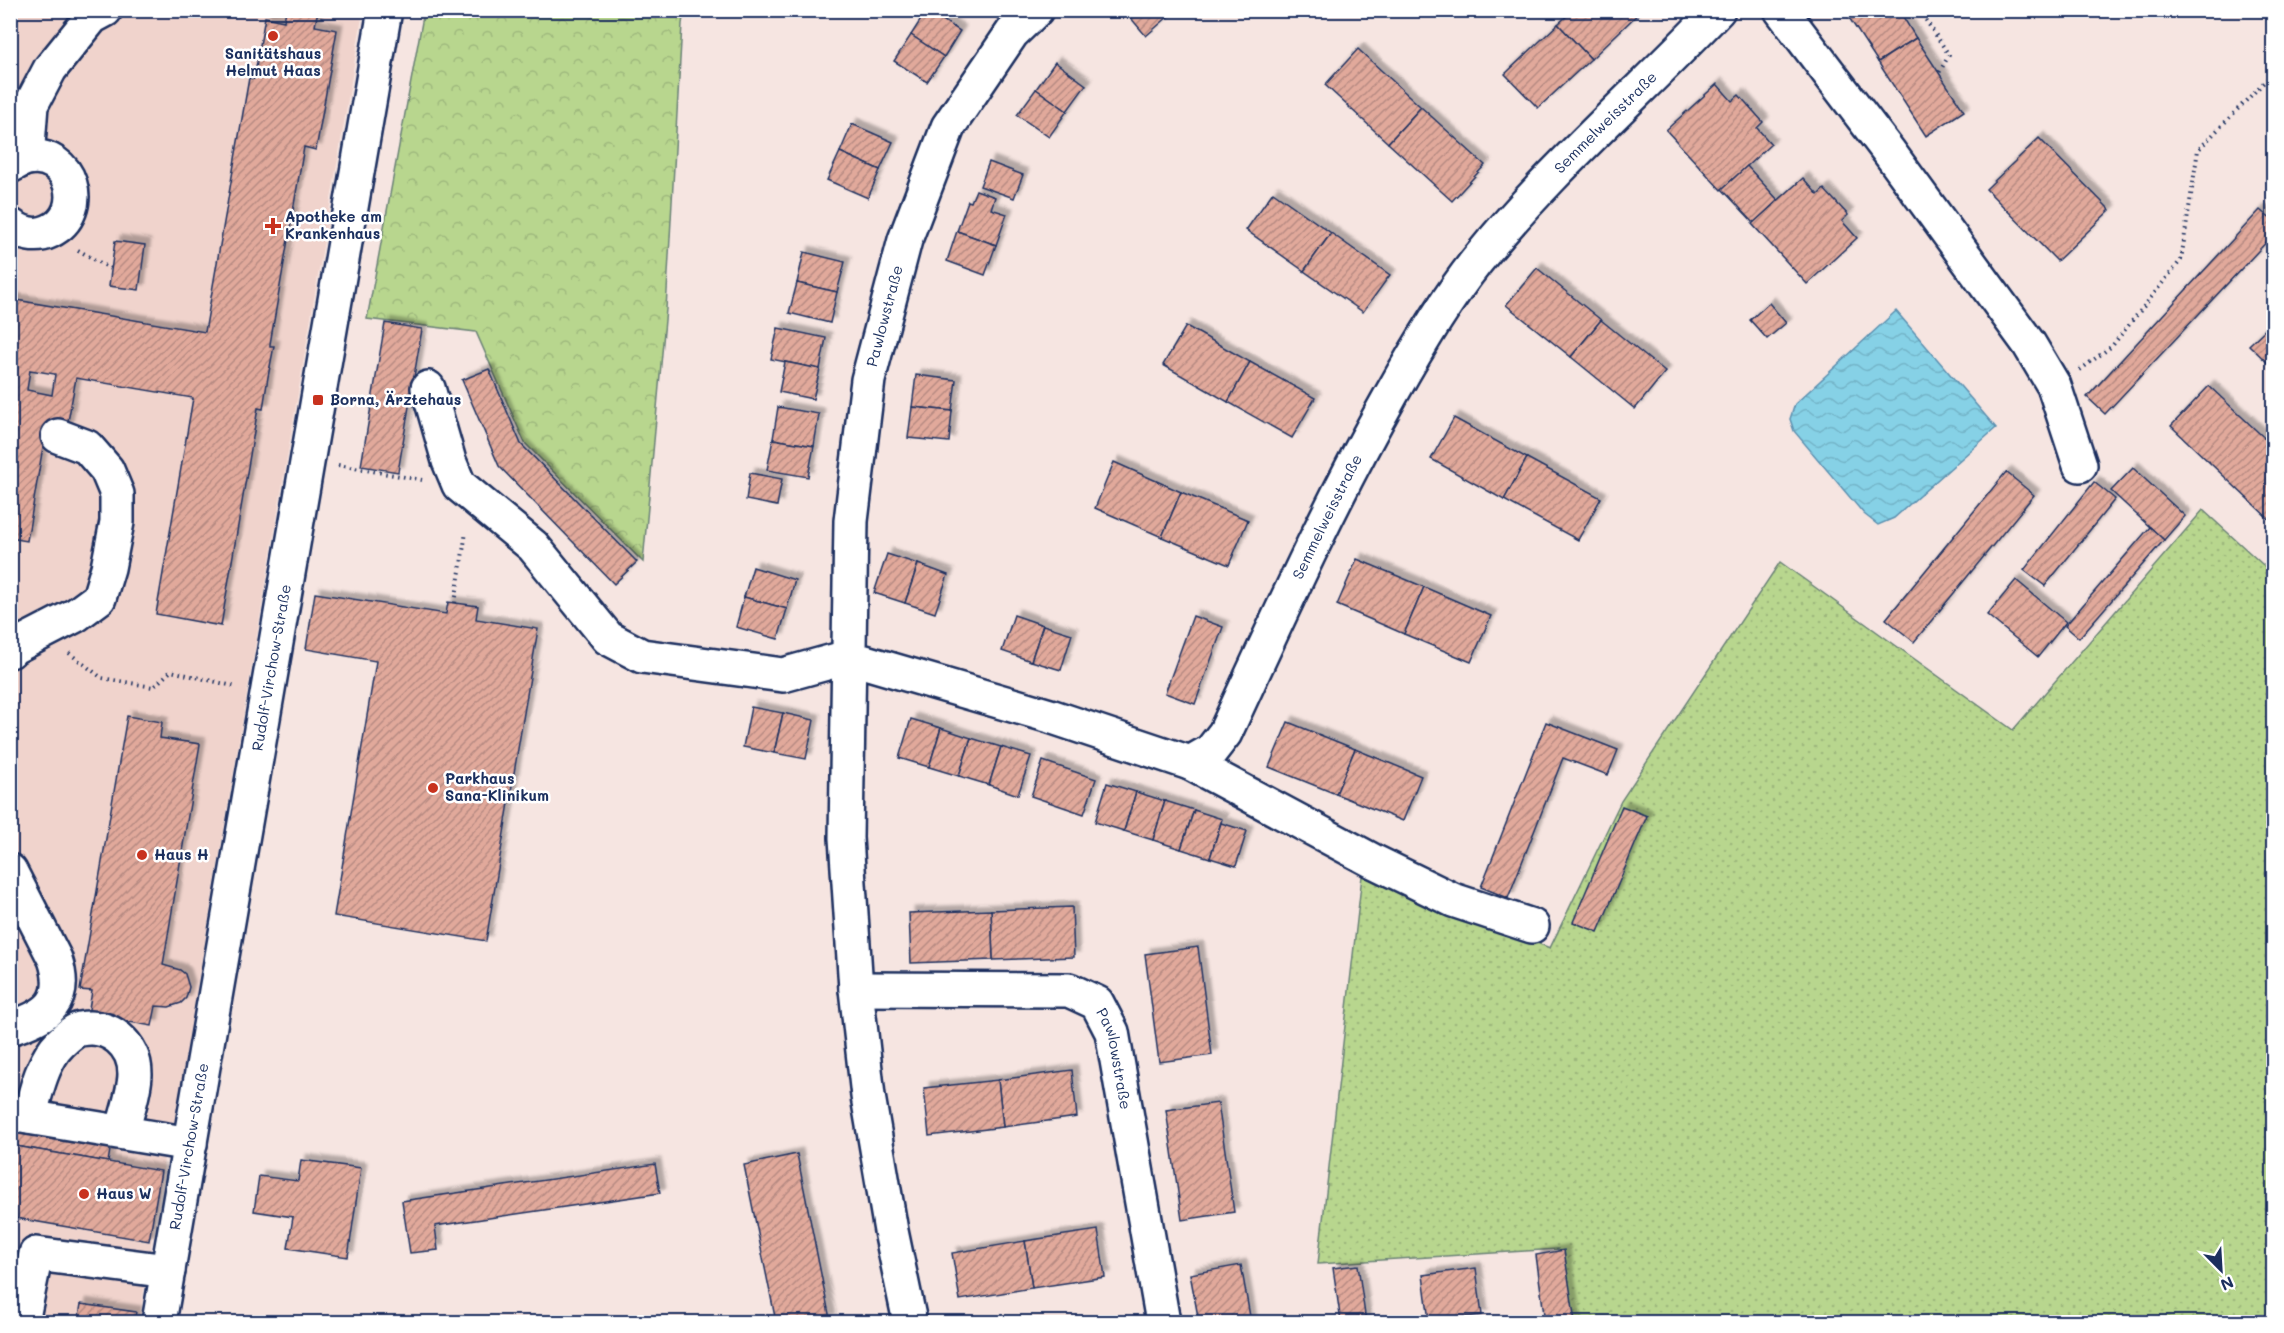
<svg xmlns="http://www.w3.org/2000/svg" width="2284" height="1333" font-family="Mali,sans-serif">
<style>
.built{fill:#f0d3cc}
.forest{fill:url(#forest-crowns);stroke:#6a8276;stroke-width:1.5}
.park{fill:url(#park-dots);stroke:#6a8276;stroke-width:1.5}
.water{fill:url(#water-waves);stroke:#5b90b0;stroke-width:1.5}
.building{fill:url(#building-hatch);stroke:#1b2f5e;stroke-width:1.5;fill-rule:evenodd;filter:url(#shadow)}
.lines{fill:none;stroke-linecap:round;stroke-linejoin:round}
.minor-casing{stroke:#1b2f5e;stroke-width:38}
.path{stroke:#1b2f5e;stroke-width:4;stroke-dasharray:1.5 4.5;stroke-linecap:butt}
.minor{stroke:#fff;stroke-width:33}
.poi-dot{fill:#c8321e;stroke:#fff;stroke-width:2}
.labels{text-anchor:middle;stroke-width:5;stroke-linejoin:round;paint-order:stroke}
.poi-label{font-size:15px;font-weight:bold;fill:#1b2f5e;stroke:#fff;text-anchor:start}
.street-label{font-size:15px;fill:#1b2f5e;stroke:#fff}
</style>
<defs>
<pattern id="forest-crowns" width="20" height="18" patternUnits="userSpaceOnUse" patternTransform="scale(1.5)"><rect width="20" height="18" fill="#b8d68e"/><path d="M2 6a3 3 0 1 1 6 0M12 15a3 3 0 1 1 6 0" fill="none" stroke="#9eb87d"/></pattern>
<pattern id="park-dots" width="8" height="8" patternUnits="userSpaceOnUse" patternTransform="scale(1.5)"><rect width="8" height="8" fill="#b8d68e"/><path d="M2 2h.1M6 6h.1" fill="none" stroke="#9eb87d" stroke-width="1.8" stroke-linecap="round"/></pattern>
<pattern id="water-waves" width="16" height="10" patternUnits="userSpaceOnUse" patternTransform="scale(1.5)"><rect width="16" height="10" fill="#86d1e6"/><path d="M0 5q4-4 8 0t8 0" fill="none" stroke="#73b4c8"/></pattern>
<pattern id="building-hatch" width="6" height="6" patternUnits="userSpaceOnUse" patternTransform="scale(1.5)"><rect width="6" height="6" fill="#e1a99b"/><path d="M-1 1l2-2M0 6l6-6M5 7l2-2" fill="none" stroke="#b68a82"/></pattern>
<filter id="shadow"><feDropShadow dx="5.5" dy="-5.5" stdDeviation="1.5" flood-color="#0004"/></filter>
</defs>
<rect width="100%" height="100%" fill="#f6e5e1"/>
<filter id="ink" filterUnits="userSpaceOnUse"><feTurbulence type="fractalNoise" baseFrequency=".0167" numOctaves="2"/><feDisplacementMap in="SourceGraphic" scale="12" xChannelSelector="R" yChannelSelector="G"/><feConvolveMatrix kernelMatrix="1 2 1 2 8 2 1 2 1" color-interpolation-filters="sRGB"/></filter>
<g filter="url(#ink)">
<polygon class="built" points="10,11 363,11 172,1135 166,1134 163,1169 139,1322 11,1322"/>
<polygon class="forest" points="424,11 684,11 682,24 666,309 643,562 525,443 476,332 367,319"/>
<polygon class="park" points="2203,510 2273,574 2273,1322 1572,1322 1558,1249 1318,1264 1362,876 1550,948 1621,801 1780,562 2013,730"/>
<polygon class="water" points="1896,311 1996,428 1894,518 1878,525 1864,514 1794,431 1790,419 1795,404"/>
<g class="building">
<path d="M286 10H318L315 26 337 30 316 150 304 147 270 344V346H274L268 377 263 409 258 408 221 626 156 614 193 398 76 378 67 427 47 423 27 541 10 538V403L17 368 10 367V299L205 332 249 78 254 79 265 17 284 21ZM30 370 55 374 52 395 27 390Z"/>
<polygon points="927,10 960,31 944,57 911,35"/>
<polygon points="1124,10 1164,10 1169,16 1146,36"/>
<polygon points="1573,10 1642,10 1591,59 1558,24"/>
<polygon points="1844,10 1899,10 1916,38 1878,62"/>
<polygon points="1558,24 1591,59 1538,108 1505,74"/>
<polygon points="911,35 944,57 927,82 894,61"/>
<polygon points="1916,38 1964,111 1926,136 1878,62"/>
<polygon points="1358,49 1421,107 1388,143 1325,85"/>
<polygon points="1055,62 1086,85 1067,111 1036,89"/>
<polygon points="1717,84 1732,101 1739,95 1763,122 1757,128 1771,144 1721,190 1666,130"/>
<polygon points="1036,89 1067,111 1049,137 1017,115"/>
<polygon points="1421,107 1485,165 1452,201 1388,143"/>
<polygon points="852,124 893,142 880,170 840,152"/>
<polygon points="2039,138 2110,210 2057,261 1986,189"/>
<polygon points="840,152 880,170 868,198 827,180"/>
<polygon points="989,162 1023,175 1014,198 980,186"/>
<polygon points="1747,166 1778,200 1754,223 1722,189"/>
<polygon points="1803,178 1818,195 1824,189 1848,215 1842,221 1857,238 1807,284 1752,224"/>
<polygon points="976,190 995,197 991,209 1007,214 996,245 957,231 968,201 971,202"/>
<polygon points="1273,192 1331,233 1304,271 1246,230"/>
<polygon points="2260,210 2274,222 2274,234 2105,414 2087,397"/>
<polygon points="957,231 996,245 985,275 947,261"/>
<polygon points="1331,233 1390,275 1363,312 1304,271"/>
<polygon points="115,241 145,245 139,290 109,286"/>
<polygon points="804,252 845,262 837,292 797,283"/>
<polygon points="1537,268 1601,320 1571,357 1506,305"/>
<polygon points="797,283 837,292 830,323 789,313"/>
<polygon points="1769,303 1786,323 1767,339 1750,320"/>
<polygon points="1601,320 1665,372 1635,409 1571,357"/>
<polygon points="2274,321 2274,369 2249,345"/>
<polygon points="385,323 422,329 398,472 361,466"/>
<polygon points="1186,326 1250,362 1228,402 1163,365"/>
<polygon points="778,328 826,338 820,369 771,359"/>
<polygon points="785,362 820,369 813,399 779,392"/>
<polygon points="1250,362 1315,398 1292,438 1228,402"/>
<polygon points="489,369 521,444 637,562 614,584 499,466 462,380"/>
<polygon points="916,375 956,380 952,411 912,407"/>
<polygon points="2209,386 2274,447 2274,515 2269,519 2171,426"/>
<polygon points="778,407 819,414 814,446 773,439"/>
<polygon points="912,407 952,411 949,442 908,438"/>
<polygon points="1454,418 1527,458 1504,500 1431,459"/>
<polygon points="773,439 814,446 808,477 767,470"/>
<polygon points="1527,458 1601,498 1578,540 1504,500"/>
<polygon points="1114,462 1181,492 1162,537 1095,508"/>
<polygon points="2133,468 2185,516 2164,540 2111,491"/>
<polygon points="2006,472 2034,495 1914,642 1886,619"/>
<polygon points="750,473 782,479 777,506 746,500"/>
<polygon points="2094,482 2115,499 2045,586 2024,570"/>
<polygon points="1181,492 1248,520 1229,565 1162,537"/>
<polygon points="2150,527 2164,540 2079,638 2065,626"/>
<polygon points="887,554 918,564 905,603 874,593"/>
<polygon points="1357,559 1424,587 1404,634 1337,605"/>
<polygon points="918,564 948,575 935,613 905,603"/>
<polygon points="753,567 795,580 787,609 744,597"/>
<polygon points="2016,580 2066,622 2038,657 1987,615"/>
<polygon points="1424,587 1491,616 1471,662 1404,634"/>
<polygon points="315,593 446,614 448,602 478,606 476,619 538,629 486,941 334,916 376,661 306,649"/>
<polygon points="744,597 787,609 778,639 736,627"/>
<polygon points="1014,615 1043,625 1031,661 1002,651"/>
<polygon points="1193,616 1223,627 1195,704 1165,693"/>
<polygon points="1043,625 1072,634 1061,670 1031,661"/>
<polygon points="751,707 783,713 774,753 743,747"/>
<polygon points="783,713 814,720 806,759 774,753"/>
<polygon points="127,716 162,722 160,738 200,744 163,965 180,970 185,974 189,987 186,998 181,1003 169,1007 156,1006 152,1026 88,1015 92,991 80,990"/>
<polygon points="911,719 941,728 929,767 899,758"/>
<polygon points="1288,722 1355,749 1336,794 1269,767"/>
<polygon points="1546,722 1618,750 1608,775 1563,758 1508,898 1481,887"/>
<polygon points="941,728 971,738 959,776 929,767"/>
<polygon points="971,738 1001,747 989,785 959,776"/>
<polygon points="1001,747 1031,756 1018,795 989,785"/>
<polygon points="1355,749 1421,776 1403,821 1336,794"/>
<polygon points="1043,761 1096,779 1084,814 1031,796"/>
<polygon points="1107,783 1136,792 1124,831 1095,822"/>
<polygon points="1136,792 1165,801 1153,840 1124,831"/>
<polygon points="1165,801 1194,810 1181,849 1153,840"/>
<polygon points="1622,806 1647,816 1598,932 1573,922"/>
<polygon points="1194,810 1222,819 1210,858 1181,849"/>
<polygon points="1221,823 1247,831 1236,866 1210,858"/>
<polygon points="1072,907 1074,957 993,960 991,910"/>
<polygon points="991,910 993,960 911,963 909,913"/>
<polygon points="1198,947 1212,1055 1159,1062 1145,954"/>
<polygon points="1072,1070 1077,1117 1003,1127 998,1080"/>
<polygon points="998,1080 1003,1127 929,1136 924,1088"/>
<polygon points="1218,1103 1234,1212 1182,1220 1166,1110"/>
<polygon points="10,1127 111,1144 108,1162 10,1145"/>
<polygon points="10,1145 161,1171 149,1241 10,1217"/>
<polygon points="797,1154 830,1319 811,1322 776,1322 744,1165"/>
<polygon points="301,1160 361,1168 348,1257 288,1248 293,1217 254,1211 259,1176 298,1181"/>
<polygon points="655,1164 660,1193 435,1226 438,1250 410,1253 402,1201"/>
<polygon points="1098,1230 1105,1277 1032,1288 1025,1241"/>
<polygon points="1025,1241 1032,1288 960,1300 952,1253"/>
<polygon points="1564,1250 1575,1322 1545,1322 1536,1255"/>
<polygon points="1241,1265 1251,1322 1199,1322 1190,1274"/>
<polygon points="1358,1265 1366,1322 1341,1322 1333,1268"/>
<polygon points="1476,1268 1482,1315 1429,1321 1423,1275"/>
<polygon points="81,1304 136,1312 134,1322 78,1322"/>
</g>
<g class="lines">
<defs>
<g id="minor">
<polyline points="1781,10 1889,152 2029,344 2054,386 2080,465"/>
<polyline points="27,158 31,105 50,69 92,17 105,10"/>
<path d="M10 166C16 163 22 159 27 158 71 149 90 212 50 231 36 238 22 234 10 225"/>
<path id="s1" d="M428 388 449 461 459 485 533 546 608 638 642 656 783 675 848 657 1050 716 1190 763 1211 751 1225 733C1278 619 1329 505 1391 395 1415 352 1445 301 1476 262 1549 171 1638 94 1718 10"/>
<polyline points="10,651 12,648 76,615 99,598 108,568 117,522 117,494 107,470 87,447 58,436"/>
<polyline points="1190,763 1375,862 1453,900 1532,926"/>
<path d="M10 871 55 959C69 1002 48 1016 10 1028"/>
<path id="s2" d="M856 989 1069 990 1097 1003 1112 1032 1163 1322"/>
<polyline points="10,1114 190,1144"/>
<path d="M29 1117C36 1093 40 1070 55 1049 60 1043 72 1031 80 1029 109 1023 135 1044 135 1074 135 1091 126 1115 122 1132"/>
<polyline points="22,1322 36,1254 168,1271"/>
<path id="s3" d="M159 1322 385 10"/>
<path id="s4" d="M910 1322 891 1231 868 1096 856 989 846 838 851 521 868 380 905 240 948 127 1012 33 1036 10"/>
</g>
</defs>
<use href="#minor" class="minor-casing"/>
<g class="path">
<polyline points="1919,10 1949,55 1939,73"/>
<polyline points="78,250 111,269"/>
<polyline points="2080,370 2112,346 2181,260 2198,150 2274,72"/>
<polyline points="338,465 422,480"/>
<polyline points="455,603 466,532"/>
<polyline points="69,653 102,678 153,687 171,671 237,687"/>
</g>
<use href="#minor" class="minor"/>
</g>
</g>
<g class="poi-dot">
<circle cx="273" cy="36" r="6"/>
<path d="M270 217h6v6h6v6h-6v6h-6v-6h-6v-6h6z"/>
<rect x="312" y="394" width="12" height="12" rx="3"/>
<circle cx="433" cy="788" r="6"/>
<circle cx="142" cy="855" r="6"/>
<circle cx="84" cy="1194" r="6"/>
</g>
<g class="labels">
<g class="poi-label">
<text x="273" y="59" text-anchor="middle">Sanitätshaus<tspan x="273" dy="17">Helmut Haas</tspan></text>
<text x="285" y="222">Apotheke am<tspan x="285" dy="17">Krankenhaus</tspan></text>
<text x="330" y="405">Borna, Ärztehaus</text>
<text x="445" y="784">Parkhaus<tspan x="445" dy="17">Sana-Klinikum</tspan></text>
<text x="154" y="860">Haus H</text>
<text x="96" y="1199">Haus W</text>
</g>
<g class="street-label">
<text dy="5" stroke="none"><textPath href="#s1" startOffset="1695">Semmelweisstraße</textPath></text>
<text dy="5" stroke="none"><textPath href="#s4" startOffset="1014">Pawlowstraße</textPath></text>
<text dy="5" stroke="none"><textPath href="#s1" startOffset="1209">Semmelweisstraße</textPath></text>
<text dy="5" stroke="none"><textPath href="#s3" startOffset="664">Rudolf-Virchow-Straße</textPath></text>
<text dy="5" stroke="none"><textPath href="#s2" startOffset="303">Pawlowstraße</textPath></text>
<text dy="5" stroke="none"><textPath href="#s3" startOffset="178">Rudolf-Virchow-Straße</textPath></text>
</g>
</g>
<rect width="2284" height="1333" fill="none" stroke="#fff" stroke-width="36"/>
<rect x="18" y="18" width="2248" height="1297" fill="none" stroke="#1b2f5e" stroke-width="2" filter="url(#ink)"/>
<g transform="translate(2221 1270) rotate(156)" stroke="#ffffff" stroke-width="4.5" paint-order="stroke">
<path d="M0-4.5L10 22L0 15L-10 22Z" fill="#1b2f5e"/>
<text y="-9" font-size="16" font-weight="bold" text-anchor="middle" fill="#1b2f5e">N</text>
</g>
</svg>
